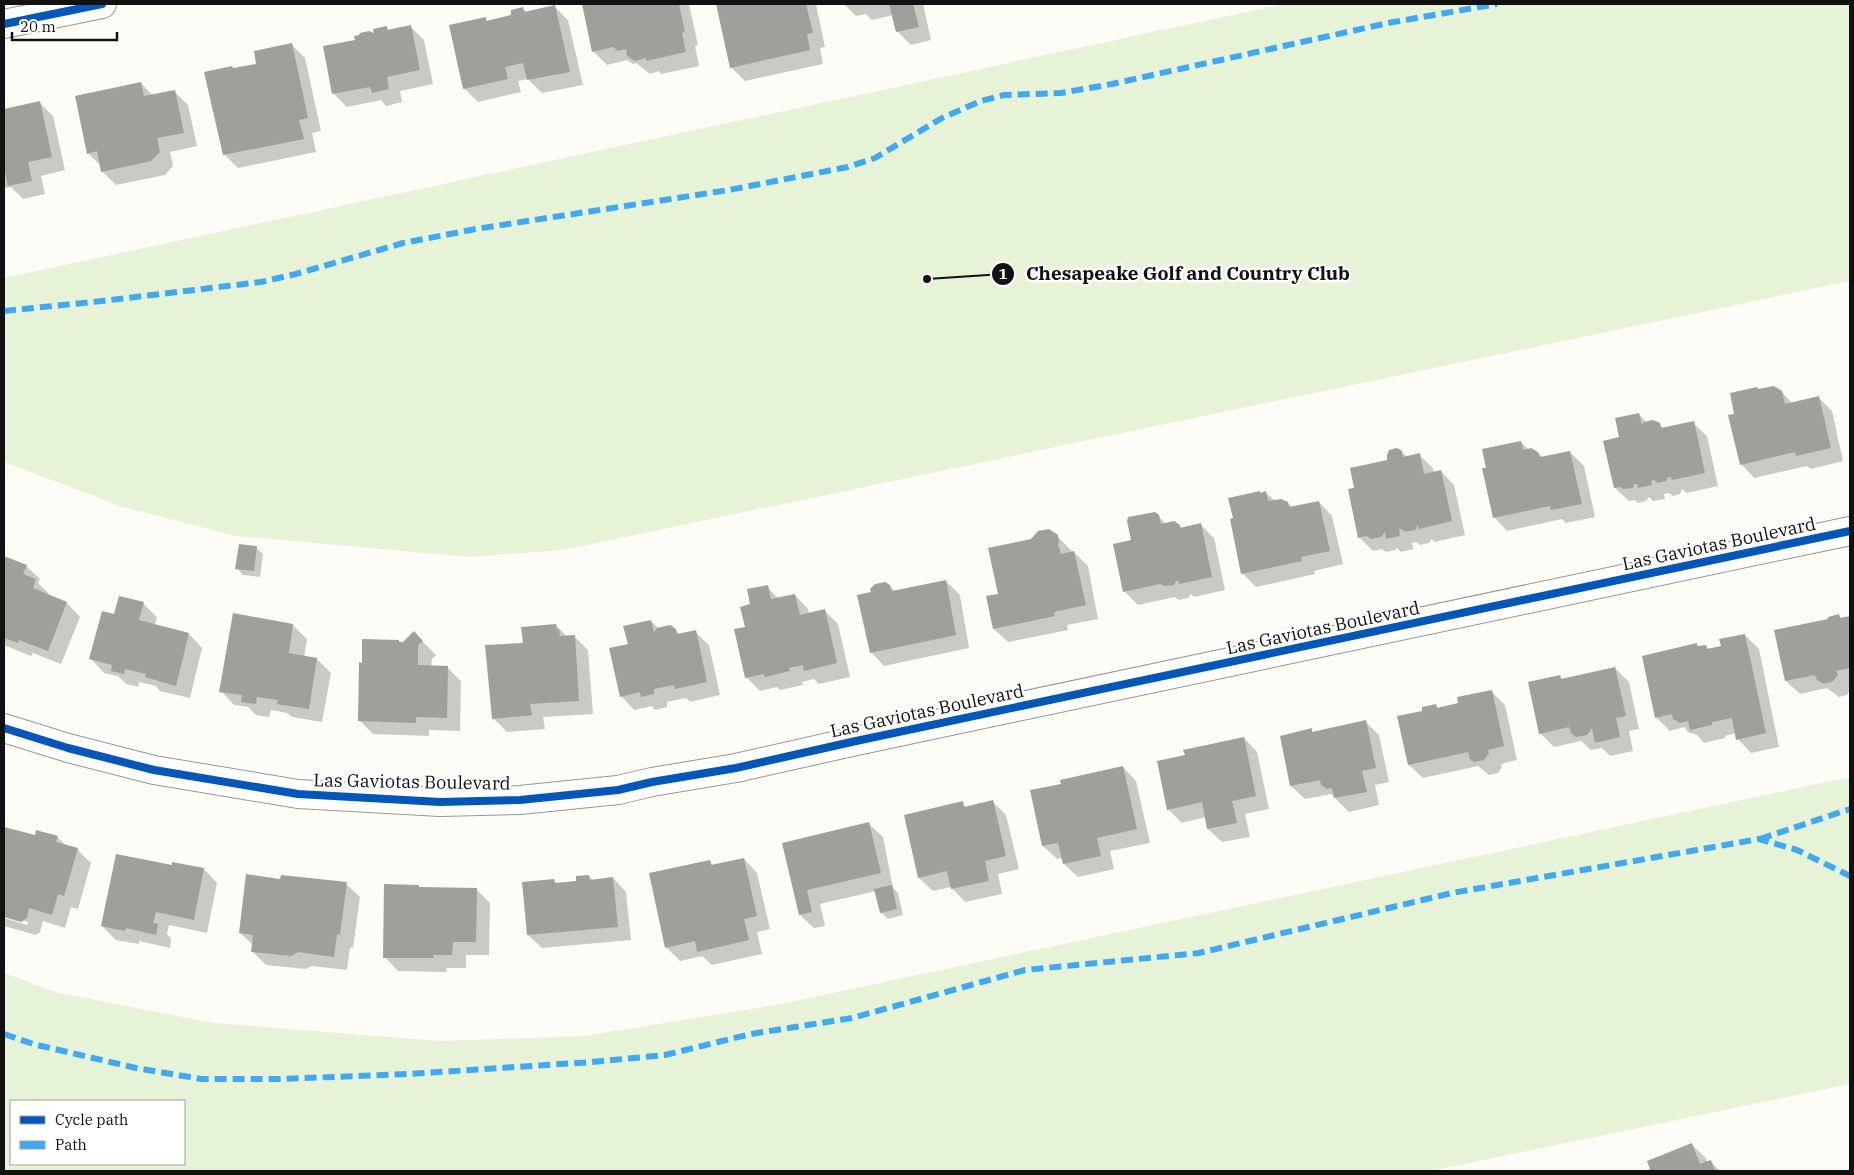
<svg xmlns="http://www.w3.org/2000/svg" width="1854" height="1175" font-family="'IBM Plex Serif',serif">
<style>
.green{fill:#e7f3d7;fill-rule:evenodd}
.shadow{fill:#0003}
.building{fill:#a19f9c}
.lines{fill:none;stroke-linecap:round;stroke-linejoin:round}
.street-casing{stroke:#979795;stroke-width:30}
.street{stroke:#fffffe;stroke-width:28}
.quiet{stroke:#3fa9f5;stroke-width:6;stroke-dasharray:12 6;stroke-linecap:butt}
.cycleway-casing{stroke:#fff;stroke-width:11}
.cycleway{stroke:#0057b8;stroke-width:8}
.labels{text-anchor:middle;stroke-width:5;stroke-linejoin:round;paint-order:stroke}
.street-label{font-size:18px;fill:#111;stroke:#fff}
.leader{fill:none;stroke:#111;stroke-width:2}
.callout-dot{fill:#111;stroke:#fff;stroke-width:2}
.mark-label{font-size:15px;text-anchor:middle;font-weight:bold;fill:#fff}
.callout-label{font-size:19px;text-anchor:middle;font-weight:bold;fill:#111;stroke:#fff;stroke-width:5;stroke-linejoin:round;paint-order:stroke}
</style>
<rect width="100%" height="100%" fill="#fdfcf7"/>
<g class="green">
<polygon points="1284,4 1850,4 1850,281 563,550 469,557 236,536 123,507 4,462 4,278"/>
<path d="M1850 777V1084L1431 1171H4V973L59 993 214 1023 440 1041 584 1036 776 1005ZM11 1101H184V1164H11Z"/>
</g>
<g class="shadow">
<polygon points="583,4 689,4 698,45 695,46 699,66 661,74 659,71 650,74 636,63 633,64 627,60 607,65 593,51"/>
<polygon points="717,4 816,4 825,47 820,48 823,64 745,81 731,67"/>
<polygon points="844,4 923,4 931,40 911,45 897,31 893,15 872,20 866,14 856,16"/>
<polygon points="555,7 568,20 583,85 542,93 528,79 518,81 521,92 478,102 464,88 485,19 488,22 513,16 523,8 527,13"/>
<polygon points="410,26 424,40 433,84 400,91 402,102 386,106 381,100 347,107 334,94 357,41 376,35 386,27 390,31"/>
<polygon points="291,44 305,58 321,131 312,133 316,152 238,168 224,154 234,69 258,65"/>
<polygon points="141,83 153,96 174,91 188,105 197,146 170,152 173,166 165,175 116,185 102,171 101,166 88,153"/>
<polygon points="39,102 53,116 65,170 41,176 45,194 23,199 11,187 4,188 4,110"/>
<polygon points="1759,390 1782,392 1792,403 1818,397 1832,411 1843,461 1811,469 1807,466 1754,478 1741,464"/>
<polygon points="1639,414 1647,423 1659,424 1664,429 1693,423 1707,436 1718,486 1687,493 1682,489 1680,494 1673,496 1669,493 1664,494 1665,499 1653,501 1649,497 1646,501 1638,503 1635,500 1629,501 1615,488 1620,437"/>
<polygon points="1521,442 1529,450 1538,453 1543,458 1570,452 1584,466 1595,517 1566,523 1562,519 1507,531 1494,517 1488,469"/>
<polygon points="1402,452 1407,457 1419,455 1433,468 1434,473 1441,471 1454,485 1465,535 1434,542 1432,539 1429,543 1420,545 1416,542 1412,543 1413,549 1401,552 1397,548 1395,550 1386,552 1382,549 1373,551 1360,538 1356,489"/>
<polygon points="1259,492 1261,494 1266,493 1275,501 1288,503 1293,508 1319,502 1332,516 1343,564 1314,571 1315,574 1256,587 1242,573"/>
<polygon points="1158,516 1166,524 1180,526 1182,528 1201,525 1214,538 1225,590 1194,597 1191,594 1188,598 1179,600 1175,597 1138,605 1124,591 1132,541"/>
<polygon points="1057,536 1071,550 1072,553 1074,552 1088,566 1098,619 1067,625 1068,630 1008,642 994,629 999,595"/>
<polygon points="256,548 263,554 260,577 243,575 237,568"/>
<polygon points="4,557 26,566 40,579 38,583 49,594 49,596 67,603 80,617 61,664 33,653 31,656 4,645"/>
<polygon points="946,581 960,595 969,648 884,666 871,652 890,586 895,592"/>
<polygon points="767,587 779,599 795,595 808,609 809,614 825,611 838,624 850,677 819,684 814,679 802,682 803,685 780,690 777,687 760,691 746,677 746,628 752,605"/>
<polygon points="143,603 157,617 155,625 189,634 202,648 190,698 160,691 156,686 139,682 138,687 126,684 118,676 104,673 91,659 115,616"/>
<polygon points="234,614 293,625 307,639 304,657 317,659 331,673 322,722 292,717 287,713 271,710 269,717 256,715 248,707 234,705 221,691"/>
<polygon points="1839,616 1842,619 1850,617 1850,690 1847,695 1839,697 1827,688 1800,694 1786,681 1830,620"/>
<polygon points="651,621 659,629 675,630 680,635 695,632 709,645 720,695 690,702 686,698 667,702 667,707 655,710 652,706 634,710 621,696 629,645"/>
<polygon points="556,625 567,637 574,636 588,650 593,714 543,717 545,729 507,732 493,718 524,645"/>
<polygon points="414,633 436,655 432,659 431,667 448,668 461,681 460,731 429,730 429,736 373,734 359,720 399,641 404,643"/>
<polygon points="1745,635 1759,649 1779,747 1751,753 1738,739 1736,733 1725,736 1725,738 1704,743 1697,735 1688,732 1684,727 1670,731 1656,717 1696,644 1699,647 1706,646 1709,649 1722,647"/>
<polygon points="1615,668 1629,682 1639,729 1629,731 1633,751 1610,756 1602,748 1591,750 1581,741 1554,747 1540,733 1560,677 1563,680"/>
<polygon points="1491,691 1505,705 1517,760 1501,764 1502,767 1498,773 1489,775 1478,766 1423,778 1409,765 1424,712 1435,705 1439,709 1460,704"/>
<polygon points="1366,722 1379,735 1389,782 1375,785 1379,805 1349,812 1331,794 1305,799 1291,786 1311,730 1314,733"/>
<polygon points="1244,738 1257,752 1269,809 1245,814 1250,837 1222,842 1208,829 1206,817 1182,823 1168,809 1186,756"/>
<polygon points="1123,767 1136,781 1150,843 1110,851 1114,869 1078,877 1064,864 1063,858 1057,859 1043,846 1062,785"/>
<polygon points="993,802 1006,815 1019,869 998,874 1002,894 965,902 951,887 933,891 919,878 962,803 967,808"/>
<polygon points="869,824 883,837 893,888 898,893 903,915 888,919 881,912 876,891 820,904 825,926 814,928 800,915 784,844"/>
<polygon points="4,828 35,837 57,837 67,846 77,849 91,863 78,909 71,907 65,928 43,921 40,932 36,935 4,926 4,918 27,925 28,922 4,915"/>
<polygon points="744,859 757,873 770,929 757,932 762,954 712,965 702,956 680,961 666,947 710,862 714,866"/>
<polygon points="173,866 204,869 217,883 207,933 169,925 167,934 171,939 170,948 139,941 139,944 116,940 102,926"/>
<polygon points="589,876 593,880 613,878 626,892 631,940 542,948 528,935 554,880 557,884 578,882"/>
<polygon points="281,880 346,884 360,897 353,948 350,947 347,970 312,966 306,969 266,965 252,951 253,945 240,933"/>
<polygon points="418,886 421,889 477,890 490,903 489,955 466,955 466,968 446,968 447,972 398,971 385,957"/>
<polygon points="1692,1145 1706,1158 1707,1162 1710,1161 1720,1171 1649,1171"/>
</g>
<g class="building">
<polygon points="582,4 679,4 685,32 682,33 686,52 646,61 646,58 635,61 627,56 626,49 618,51 613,47 592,52"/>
<polygon points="716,4 806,4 813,33 807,34 810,50 730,68"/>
<polygon points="889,4 913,4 919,27 896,32"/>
<polygon points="555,5 570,72 527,80 523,63 505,67 508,79 463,89 449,25 486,17 486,21 511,15 511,10 523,7 524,12"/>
<polygon points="411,25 420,70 387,77 389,89 372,93 370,87 332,94 323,46 355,40 354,36 359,35 360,33 369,31 374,33 373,29 387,26 387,30"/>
<polygon points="292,43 308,118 299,120 304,139 223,155 204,72 232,66 233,68 256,64 254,51"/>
<polygon points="141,82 144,96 175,90 184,133 157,138 160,152 151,161 101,172 97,151 87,154 75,96"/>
<polygon points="40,101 52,157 28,162 32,181 8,186 4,167 4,109"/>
<polygon points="1774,386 1782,391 1785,404 1819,396 1831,448 1796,456 1795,452 1740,465 1728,415 1734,414 1730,393 1757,387 1758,389"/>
<polygon points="1639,413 1642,425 1644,422 1653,420 1660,423 1661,428 1694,421 1705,473 1672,480 1671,477 1668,477 1666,481 1658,483 1654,480 1651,481 1652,485 1638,488 1637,484 1634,484 1633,488 1623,489 1620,487 1614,488 1603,441 1619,437 1615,418"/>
<polygon points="1521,441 1523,450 1531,448 1538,452 1540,457 1570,451 1582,504 1551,510 1550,506 1493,518 1482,468 1486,468 1482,449"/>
<polygon points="1397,448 1402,451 1403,457 1420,453 1424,474 1441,470 1452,521 1419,529 1418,525 1415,530 1405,532 1401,529 1399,529 1400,536 1386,539 1385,532 1381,537 1371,539 1367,536 1358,538 1348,489 1354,488 1350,468 1387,460 1387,455 1389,450"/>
<polygon points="1260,491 1260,493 1266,491 1268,501 1281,499 1288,502 1289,507 1319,501 1330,551 1301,557 1302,561 1241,574 1230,519 1233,518 1228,498"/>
<polygon points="1155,512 1159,515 1161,524 1174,521 1180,525 1180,528 1201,523 1212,577 1179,584 1178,581 1176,581 1174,585 1165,586 1160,584 1123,592 1113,544 1131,540 1127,521 1128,517"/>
<polygon points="1049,529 1058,535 1059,543 1057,547 1059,546 1061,554 1074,551 1086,605 1054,612 1055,616 993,629 986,596 998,594 988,548 1031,539 1038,531"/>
<polygon points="239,544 257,546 254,571 235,569"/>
<polygon points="4,556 27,565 23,574 36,579 33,588 67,602 48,651 19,640 18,643 4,638"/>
<polygon points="946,580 956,635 870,653 857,595 871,592 870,589 875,584 885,582 890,585 892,591"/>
<polygon points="768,585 771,599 795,594 800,615 825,609 837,663 804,671 803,665 789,668 790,671 765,677 764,674 745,678 734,629 745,627 740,607 750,604 747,589"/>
<polygon points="119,596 144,602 139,620 189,633 176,686 145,677 146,674 125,669 124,674 111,671 112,665 89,659 102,611 114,614"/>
<polygon points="233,613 293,624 289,653 317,658 309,709 277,704 278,700 257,697 256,704 241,702 242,695 219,692"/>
<polygon points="1839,614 1840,618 1850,616 1850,668 1836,671 1838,675 1833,681 1824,684 1817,680 1815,675 1785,681 1774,630 1828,619 1828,617"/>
<polygon points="651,620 654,632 657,628 670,625 676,629 677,634 696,630 707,682 675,689 674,685 654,689 654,694 641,697 640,692 620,697 609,648 628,644 623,626"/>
<polygon points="556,624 557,630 559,629 560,636 575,635 579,701 530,704 532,715 492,719 485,645 523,643 521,627"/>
<polygon points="414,631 423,641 418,645 418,665 448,666 447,718 416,717 416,723 358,721 359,662 362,663 362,639 399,640 399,642 403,642"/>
<polygon points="1745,634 1766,733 1736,740 1732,718 1712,722 1712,725 1690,730 1688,721 1680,723 1673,719 1672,714 1655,718 1642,656 1697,643 1697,646 1706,645 1707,649 1721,646 1719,639"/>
<polygon points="1615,667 1626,716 1616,718 1620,737 1595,743 1592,728 1587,735 1576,737 1571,733 1569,727 1539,734 1528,682 1560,675 1561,679"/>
<polygon points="1492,690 1504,746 1488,750 1489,753 1484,760 1474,762 1470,759 1468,752 1408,765 1397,716 1422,711 1422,707 1436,704 1437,708 1458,703 1457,697"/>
<polygon points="1366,720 1376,768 1362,771 1367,792 1334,798 1332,788 1327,789 1321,785 1320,780 1290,786 1280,736 1312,728 1312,732"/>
<polygon points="1244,737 1256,796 1232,801 1237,823 1207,829 1202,802 1167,810 1157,761 1185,755 1183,750"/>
<polygon points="1123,766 1137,829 1097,838 1101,856 1063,864 1058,843 1042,846 1030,790 1061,784 1060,780"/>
<polygon points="993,800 1006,856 985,861 989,881 951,889 947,871 918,878 904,815 963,801 964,807"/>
<polygon points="869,822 881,873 807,890 812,912 799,915 782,843"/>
<polygon points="4,827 35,835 36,830 58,836 56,842 78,848 64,896 58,894 52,915 29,908 27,918 21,922 4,917"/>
<polygon points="116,854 172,865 172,862 204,868 194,920 156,912 153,923 158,924 156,935 126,928 125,931 101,926"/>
<polygon points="744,858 757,916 744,919 749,940 697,952 695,941 665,948 649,873 710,860 711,865"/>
<polygon points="246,874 280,879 281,875 347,882 340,935 337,934 334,957 298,952 291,956 251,952 253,935 239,933"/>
<polygon points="589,875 590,880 613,877 618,927 527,935 522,882 554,879 555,883 576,881 576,876"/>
<polygon points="384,884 419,885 419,887 477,888 476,942 453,942 452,955 433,955 434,958 383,958"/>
<polygon points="892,885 897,909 880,913 874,889"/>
<polygon points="1692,1143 1700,1164 1711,1160 1715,1171 1646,1171 1650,1169 1647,1161"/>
</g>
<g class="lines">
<defs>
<g id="street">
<polyline points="4,24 102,4"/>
<polyline points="4,728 68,748 154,770 298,794 440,802 520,800 618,790 652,782 736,768 856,741 1850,531"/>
</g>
</defs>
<use href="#street" class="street-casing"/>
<use href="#street" class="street"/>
<g class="quiet">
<polyline points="4,311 102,301 261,282 296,274 403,243 476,229 729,190 848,167 875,158 942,118 981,101 1004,95 1061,93 1112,84 1388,23 1497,4"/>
<polyline points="1760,839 1850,809"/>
<polyline points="4,1034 33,1044 136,1068 201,1079 281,1079 409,1074 592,1062 665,1055 751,1034 852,1018 1025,970 1199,953 1452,893 1759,839 1797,850 1850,876"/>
</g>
<defs>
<g id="cycleway">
<polyline points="4,24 102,4"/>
<polyline points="4,728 68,748 154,770 298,794 440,802 520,800 618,790 652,782 736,768 856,741 1850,531"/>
</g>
</defs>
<use href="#cycleway" class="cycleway-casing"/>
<use href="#cycleway" class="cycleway"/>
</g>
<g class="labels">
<g class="street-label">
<text transform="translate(1719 544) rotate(-12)" y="6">Las Gaviotas Boulevard</text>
<text transform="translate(1323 628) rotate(-12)" y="6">Las Gaviotas Boulevard</text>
<text transform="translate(927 711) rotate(-12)" y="6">Las Gaviotas Boulevard</text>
<text transform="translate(412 782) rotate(1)" y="6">Las Gaviotas Boulevard</text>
</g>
</g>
<path class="leader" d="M927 279L1003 274"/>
<g class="callout-dot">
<circle cx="927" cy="279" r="5"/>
<circle cx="1003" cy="274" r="12"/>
</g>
<g class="mark-label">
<text x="1003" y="279">1</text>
</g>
<g class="callout-label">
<text x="1188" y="280">Chesapeake Golf and Country Club</text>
</g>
<rect width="1854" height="1175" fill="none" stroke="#111111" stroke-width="10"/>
<rect x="10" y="1100" width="175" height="65" fill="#ffffff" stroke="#a0a0a0"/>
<rect x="20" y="1116" width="25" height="8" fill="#0057b8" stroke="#a0a0a0"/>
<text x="55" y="1125" font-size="15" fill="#111111">Cycle path</text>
<rect x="20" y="1141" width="25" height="8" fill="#3fa9f5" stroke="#a0a0a0"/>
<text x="55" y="1150" font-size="15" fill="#111111">Path</text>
<path d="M12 32v8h105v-8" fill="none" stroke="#111111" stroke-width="2.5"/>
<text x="20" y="32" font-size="15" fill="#111111" stroke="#ffffff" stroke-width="4" paint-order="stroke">20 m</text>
</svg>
